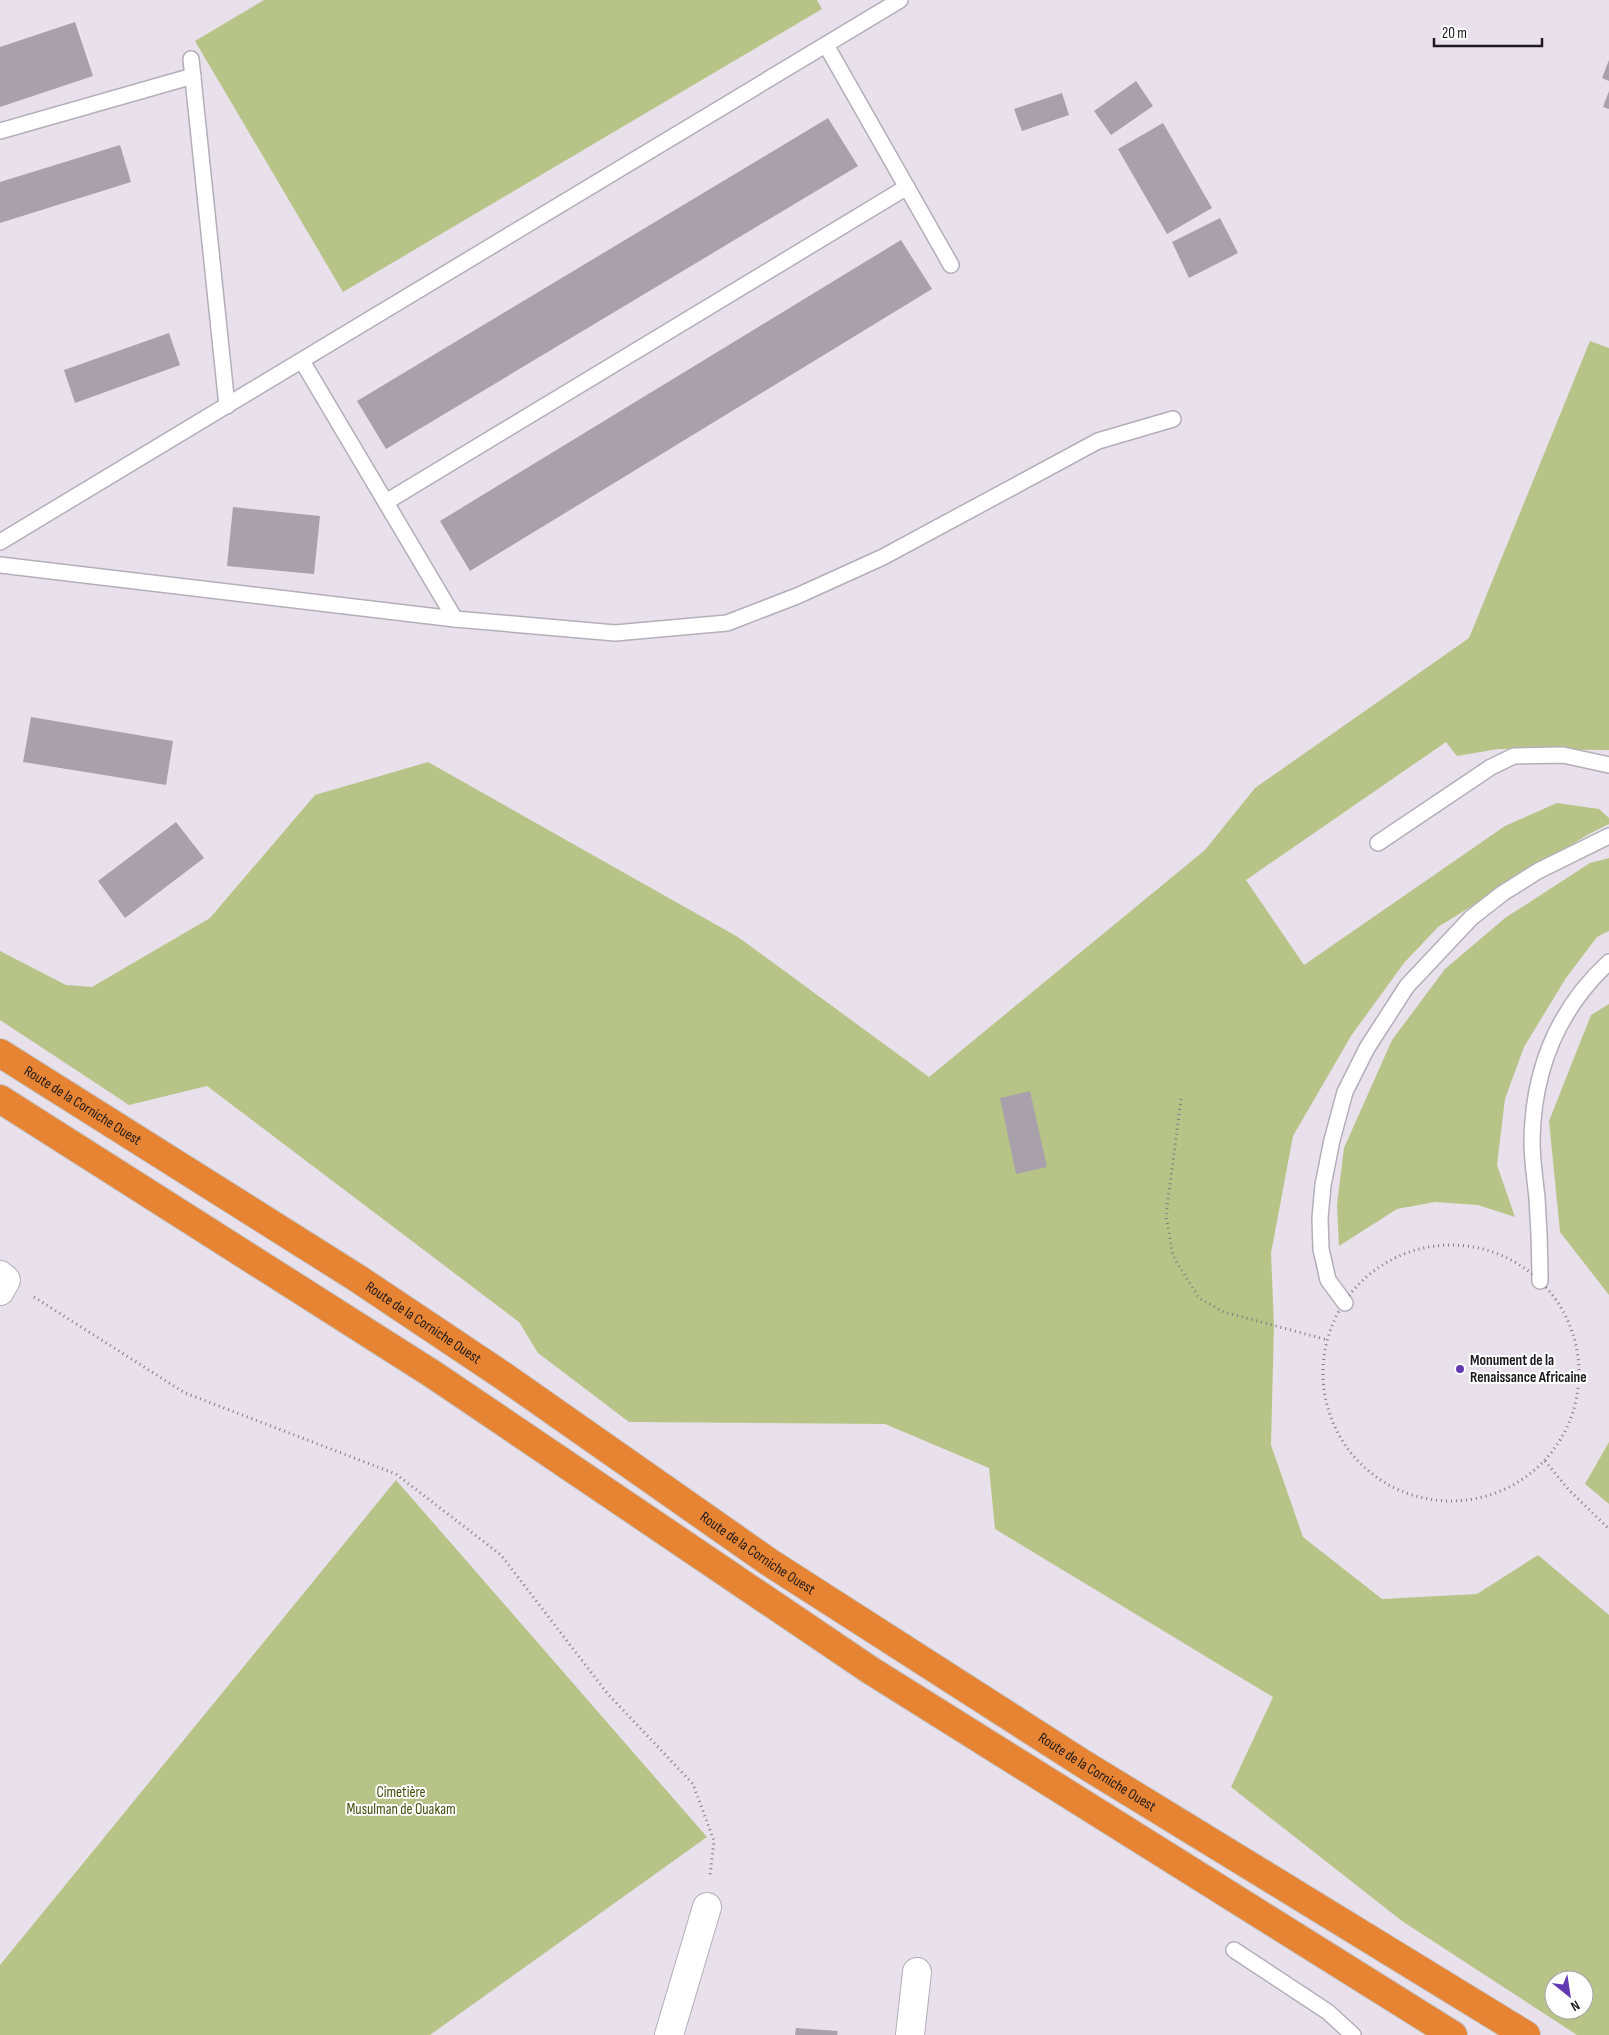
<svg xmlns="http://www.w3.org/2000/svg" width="1609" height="2035" font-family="'Sofia Sans Condensed',sans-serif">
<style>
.green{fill:#b8c487;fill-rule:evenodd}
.building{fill:#a8a1ac}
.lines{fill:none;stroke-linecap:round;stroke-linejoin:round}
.service-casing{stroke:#b4aeb8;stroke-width:18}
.minor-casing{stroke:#b4aeb8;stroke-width:30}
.trunk-casing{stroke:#c4c3c4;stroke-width:30}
.path{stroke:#7f7b82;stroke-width:3;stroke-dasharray:1 4;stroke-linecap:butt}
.service{stroke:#fff;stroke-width:15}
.minor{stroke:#fff;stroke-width:28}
.trunk{stroke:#e78433;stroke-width:28}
.poi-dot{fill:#6339b1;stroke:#fff;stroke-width:2}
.labels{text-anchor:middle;stroke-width:4;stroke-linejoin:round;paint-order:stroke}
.street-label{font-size:15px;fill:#1c1a1e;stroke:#fff}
.poi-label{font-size:15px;font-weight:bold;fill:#1c1a1e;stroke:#fff;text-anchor:start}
.park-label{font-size:15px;fill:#454e0c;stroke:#fff}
</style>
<rect width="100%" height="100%" fill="#e8e1ec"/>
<g class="green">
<polygon points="264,0 817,0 822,9 343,292 195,41"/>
<path d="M1590 341 1609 348V750L1498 749 1457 756 1446 742 1246 880 1304 965 1505 826 1557 803 1599 809 1609 818V824L1589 834 1438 927 1404 963 1351 1036 1293 1136 1271 1253 1274 1325 1271 1445 1303 1537 1382 1599 1477 1594 1538 1555 1609 1615V2035H1577L1402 1921 1231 1787 1273 1697 995 1529 989 1468 885 1424 629 1422 538 1353 519 1322 207 1086 129 1105 0 1020V951L66 985 92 987 210 918 315 795 428 762 738 937 929 1077 1205 850 1255 788 1469 638ZM1554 1980H1584V2010H1554Z"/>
<polygon points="1609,858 1609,931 1597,937 1566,978 1524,1047 1505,1099 1497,1165 1515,1217 1478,1205 1435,1202 1397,1209 1339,1246 1337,1205 1344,1148 1392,1040 1445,969 1505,918 1590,863"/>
<polygon points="1609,1004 1609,1295 1560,1232 1549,1121 1591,1015"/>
<polygon points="1609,1442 1609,1504 1585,1484"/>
<polygon points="396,1480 707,1837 430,2035 0,2035 0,1965"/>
</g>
<g class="building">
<polygon points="75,22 93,76 0,107 0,47"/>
<polygon points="1609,60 1609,81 1602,78"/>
<polygon points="1136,81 1153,106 1111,135 1094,111"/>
<polygon points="1609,91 1609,109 1603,107"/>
<polygon points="1062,93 1069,115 1022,131 1014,109"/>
<polygon points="828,118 858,166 386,449 357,401"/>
<polygon points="1163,123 1212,208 1167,234 1118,149"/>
<polygon points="120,145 131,182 0,223 0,182"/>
<polygon points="1220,218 1238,253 1189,278 1172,242"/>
<polygon points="901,240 932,289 470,571 440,521"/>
<polygon points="169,333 180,365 75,403 64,370"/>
<polygon points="233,507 320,516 314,574 227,566"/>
<polygon points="31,717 173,741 166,785 23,762"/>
<polygon points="176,822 204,858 125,918 98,881"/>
<polygon points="1030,1091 1047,1167 1016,1174 1000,1098"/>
<polygon points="796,2028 838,2031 837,2035 795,2035"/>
</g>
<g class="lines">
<defs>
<g id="service">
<polyline points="826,45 951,265"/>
<polyline points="191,59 227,406"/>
<polyline points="0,131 193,76"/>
<polyline points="302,361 455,619"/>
<polyline points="386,502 907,187"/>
<polyline points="0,542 900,0"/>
<polyline points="0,565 455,619 615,633 727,623 797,596 883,557 1098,441 1173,419"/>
<polyline points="1378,843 1491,767 1514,756 1563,755 1609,765"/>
<path d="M1540 1281C1540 1253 1539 1226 1537 1198 1535 1179 1532 1160 1532 1141 1533 1071 1557 1010 1609 962"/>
<polyline points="1345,1303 1328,1280 1321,1249 1320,1218 1323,1185 1332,1140 1345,1092 1367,1048 1407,986 1471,918 1503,893 1538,871 1609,836"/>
<polyline points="1234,1950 1328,2012 1353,2035"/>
</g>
<g id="minor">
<polyline points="0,1275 6,1280 0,1291"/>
<polyline points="669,2035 707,1907"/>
<polyline points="910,2035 917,1972"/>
</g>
<g id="trunk">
<path id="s1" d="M0 1053 357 1278 502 1375 769 1562 1082 1763 1526 2035"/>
<polyline points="0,1099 434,1375 870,1670 1453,2035"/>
</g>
</defs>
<use href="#service" class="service-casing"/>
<use href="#minor" class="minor-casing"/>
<use href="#trunk" class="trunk-casing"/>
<g class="path">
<polyline points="1181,1099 1166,1216 1173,1256 1199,1298 1224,1312 1328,1340"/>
<circle cx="1451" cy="1373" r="128"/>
<polyline points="34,1297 185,1393 396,1474 501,1555 607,1693 693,1784 714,1841 710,1875"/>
<polyline points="1545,1461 1568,1489 1609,1529"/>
</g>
<use href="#service" class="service"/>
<use href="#minor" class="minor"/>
<use href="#trunk" class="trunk"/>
</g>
<circle class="poi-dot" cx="1460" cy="1369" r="5"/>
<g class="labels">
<g class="street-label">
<text dy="5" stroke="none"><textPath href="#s1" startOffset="98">Route de la Corniche Ouest</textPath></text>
<text dy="5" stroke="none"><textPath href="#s1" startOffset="502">Route de la Corniche Ouest</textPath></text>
<text dy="5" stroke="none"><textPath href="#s1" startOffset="908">Route de la Corniche Ouest</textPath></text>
<text dy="5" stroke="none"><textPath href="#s1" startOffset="1312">Route de la Corniche Ouest</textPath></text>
</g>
<g class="poi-label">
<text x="1470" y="1365">Monument de la<tspan x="1470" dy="17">Renaissance Africaine</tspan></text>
</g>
<g class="park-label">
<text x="401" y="1797">Cimetière<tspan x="401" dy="17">Musulman de Ouakam</tspan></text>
</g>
</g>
<g transform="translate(1569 1995) rotate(150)"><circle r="24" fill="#ffffff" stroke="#a4a3a5"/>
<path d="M0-4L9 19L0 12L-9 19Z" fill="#6339b1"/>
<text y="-8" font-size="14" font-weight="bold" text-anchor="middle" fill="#1c1a1e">N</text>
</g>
<path d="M1434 38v8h108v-8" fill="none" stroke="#1c1a1e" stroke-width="2.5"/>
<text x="1442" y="38" font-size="15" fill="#1c1a1e" stroke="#ffffff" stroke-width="4" paint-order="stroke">20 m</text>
</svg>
